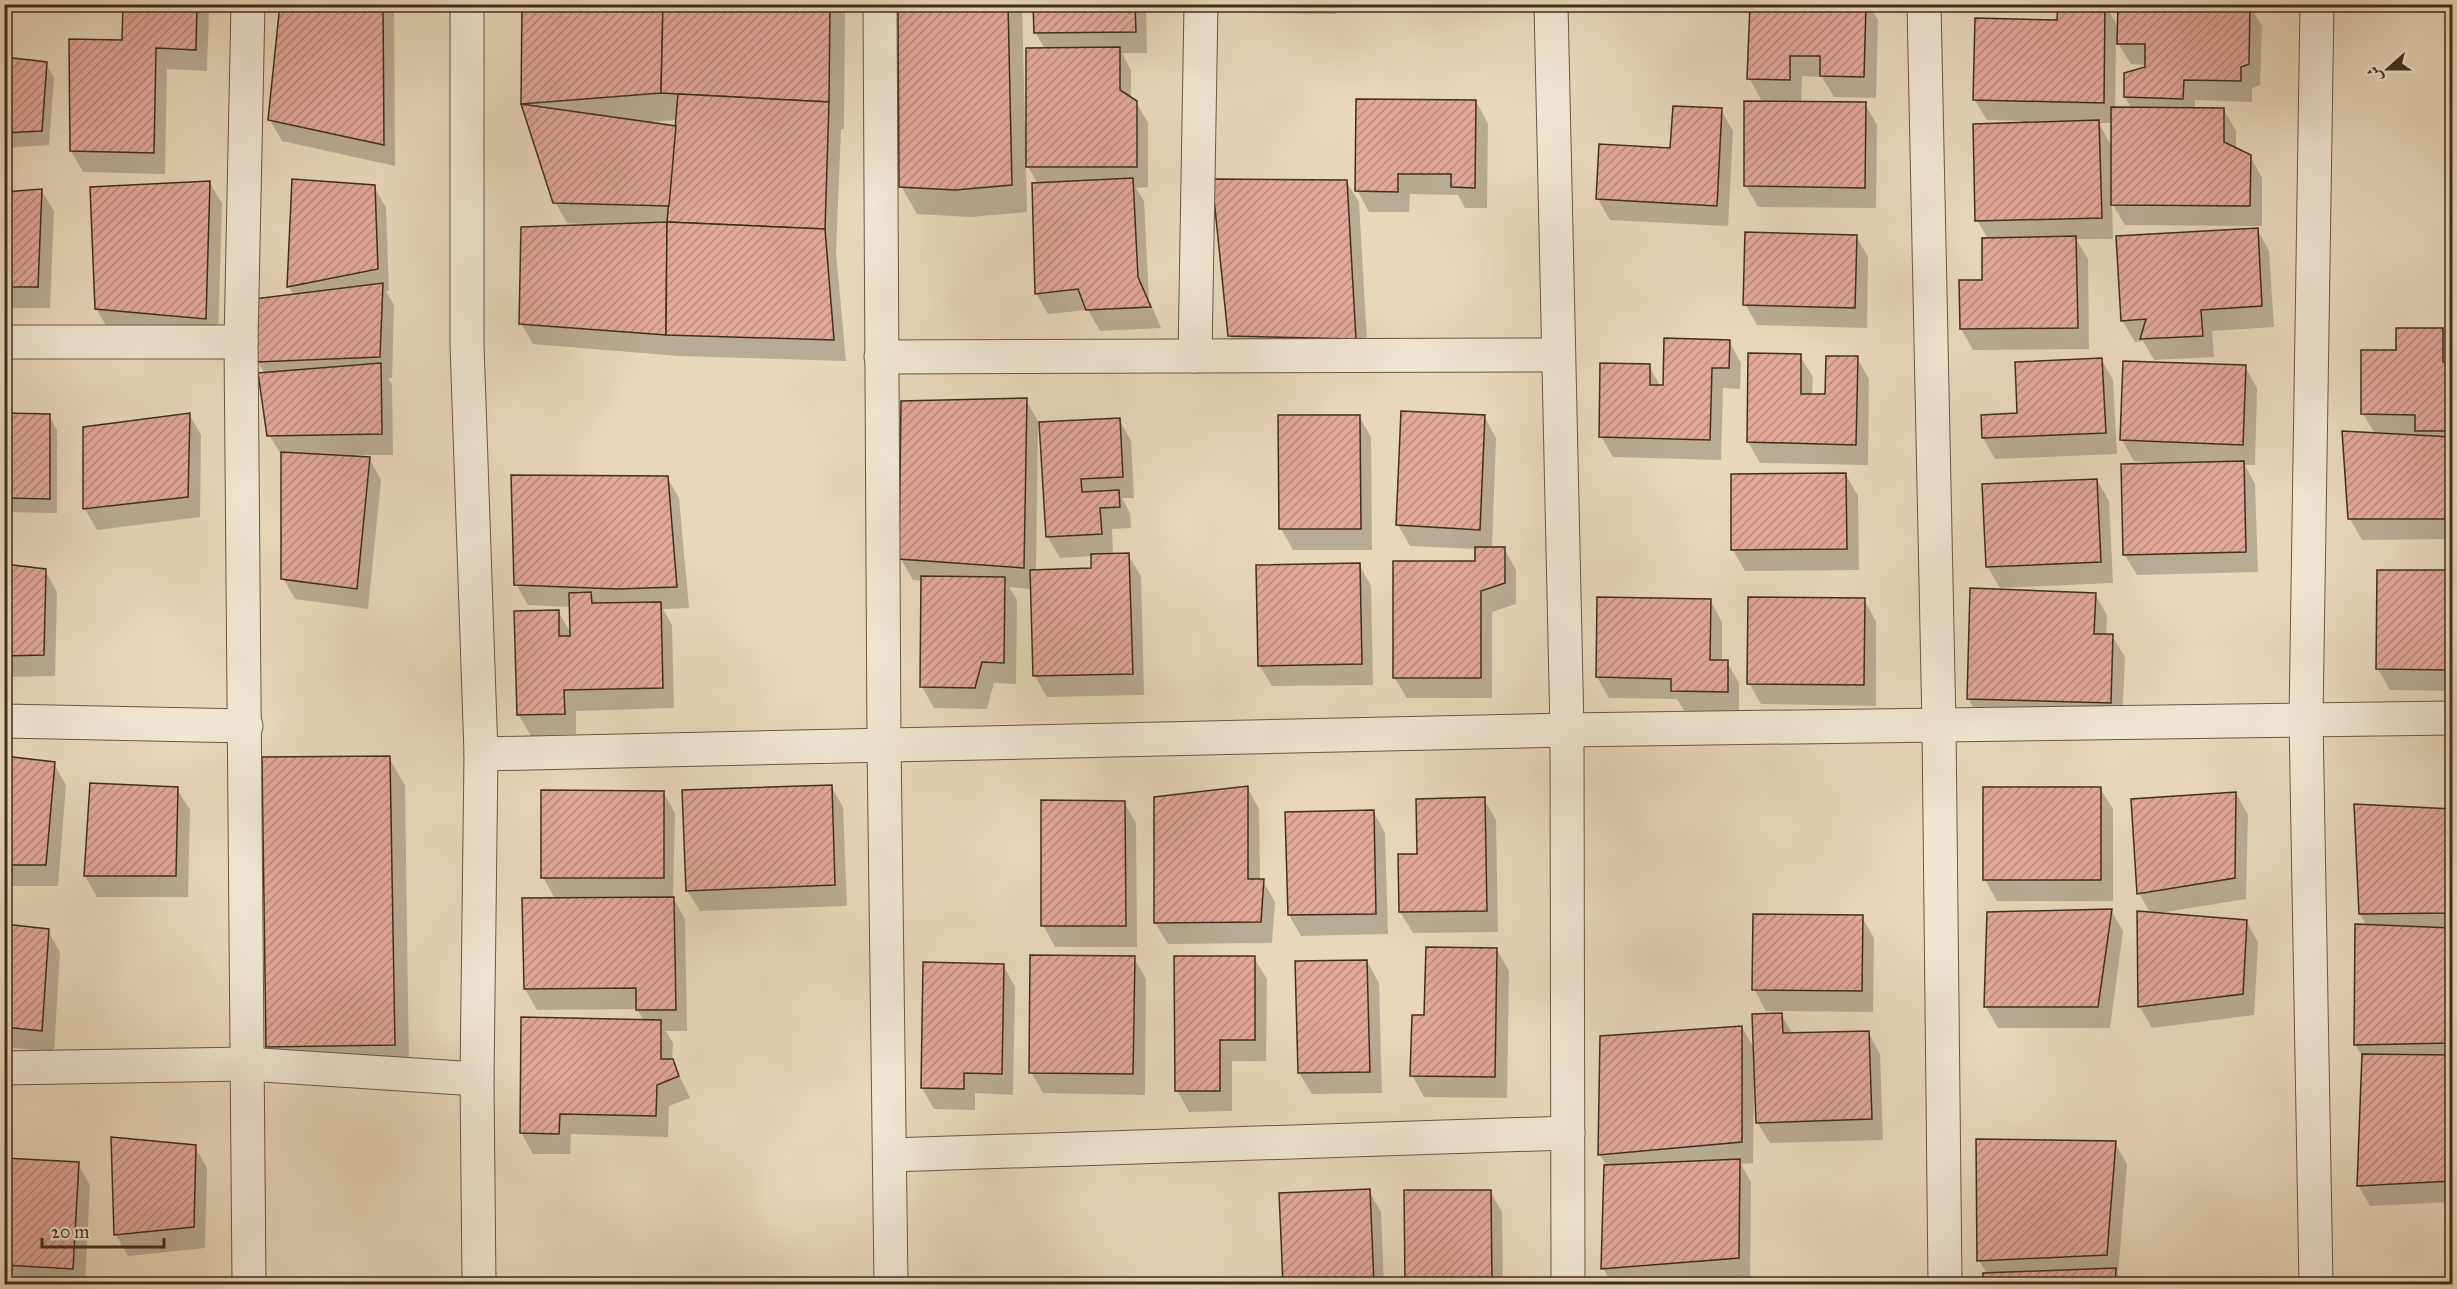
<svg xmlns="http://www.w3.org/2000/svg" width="2457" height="1289" font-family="'IM FELL Great Primer',Amiri,serif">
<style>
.shadow{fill:#0003;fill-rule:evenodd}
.building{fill:url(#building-hatch);stroke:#412e1d;stroke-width:1.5}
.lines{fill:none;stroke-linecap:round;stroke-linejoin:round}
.minor-casing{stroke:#6b5844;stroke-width:35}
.minor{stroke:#f0e6d2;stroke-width:33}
</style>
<defs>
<pattern id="building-hatch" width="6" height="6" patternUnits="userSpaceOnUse" patternTransform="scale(1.5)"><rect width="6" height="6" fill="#e2a899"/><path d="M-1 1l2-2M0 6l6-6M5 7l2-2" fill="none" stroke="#b9897c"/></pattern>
</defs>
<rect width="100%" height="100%" fill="#e8d8b9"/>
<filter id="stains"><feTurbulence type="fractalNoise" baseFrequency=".00333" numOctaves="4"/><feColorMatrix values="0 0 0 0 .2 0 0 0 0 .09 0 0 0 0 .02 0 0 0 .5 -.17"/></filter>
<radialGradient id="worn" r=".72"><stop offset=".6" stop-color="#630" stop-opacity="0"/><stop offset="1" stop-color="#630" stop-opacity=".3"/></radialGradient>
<g class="shadow">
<polygon points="124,4 206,4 209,10 207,71 167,69 165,174 83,172 71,151 123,41"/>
<polygon points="282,4 394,4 395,166 282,141 270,120"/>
<path d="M523 4H845L844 129H841L836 252 846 361 678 356 533 344 521 323 585 224 567 223 555 202 522 104ZM678 120 677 127 650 124V122Z"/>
<polygon points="900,4 1022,4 1025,127 1028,127 1045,49 1035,32 1035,4 1146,4 1147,53 1122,53 1131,70 1131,99 1136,102 1148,123 1148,187 1136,188 1144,201 1149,300 1161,328 1100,331 1088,310 1048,314 1036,293 1038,184 1026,163 1027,212 971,217 917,214 901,186"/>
<polygon points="1247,4 1336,4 1336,14 1251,13"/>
<polygon points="1751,4 1869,4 1878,20 1876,98 1834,97 1822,77 1802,76 1801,103 1865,104 1877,125 1876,208 1758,207 1746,186 1763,103 1749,78"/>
<path d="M2105 4 2119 29 2249 4 2262 26 2260 85 2252 88V102L2195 100V110H2224L2236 131V149L2250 156 2262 178V226L2125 225 2112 203 2113 239H2076L2088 259 2089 349 1973 350 1961 329 1960 282H1984L1988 239 1977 220 2021 124V121L1987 120 1974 99 2059 21ZM2116 40 2131 64 2147 65 2125 97 2132 109H2115ZM2099 123H2112V147Z"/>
<polygon points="4,58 46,64 54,78 49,145 4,148"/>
<polygon points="1476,102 1488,123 1487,208 1465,208 1458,195 1410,194 1409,212 1369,212 1357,190"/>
<polygon points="1721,110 1733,131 1728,226 1610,220 1598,199 1672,150"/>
<polygon points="1346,181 1359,202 1368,359 1242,357 1230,336"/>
<polygon points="209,182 222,203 218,339 109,330 96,309"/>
<polygon points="374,186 386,208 389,291 386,291 394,305 392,378 388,378 392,385 393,455 357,455 357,458 369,458 381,480 368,609 295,599 283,578 282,456 269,435 265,374 258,362 294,296 289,287"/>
<polygon points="41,190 54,211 50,308 4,308 4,194"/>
<polygon points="2257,229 2269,251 2274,327 2212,331 2214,357 2154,360 2143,341 2135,342 2122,320"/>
<polygon points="1856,236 1868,257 1867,328 1757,325 1745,304"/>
<polygon points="2442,329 2452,348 2452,539 2362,540 2350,519 2375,434 2363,414"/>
<polygon points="1729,341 1741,363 1740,389 1723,388 1721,460 1613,457 1601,436 1649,366 1661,387"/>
<polygon points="1750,355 1800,356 1813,377 1812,395 1827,395 1857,358 1869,379 1868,465 1760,463 1748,442"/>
<polygon points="2101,359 2113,380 2117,454 1995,459 1983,438"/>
<polygon points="2245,367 2257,388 2255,465 2245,465 2255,484 2258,572 2137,575 2124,554 2157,462 2134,461 2122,440"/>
<polygon points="1026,400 1038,421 1036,571 1092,569 1092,556 1060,558 1047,536 1041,424 1119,419 1131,441 1134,498 1122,498 1130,513 1131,528 1112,529 1113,555 1128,555 1141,576 1144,695 1047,697 1035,676 1032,589 1009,587 1017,600 1016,684 994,683 987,709 934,708 922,687 923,581 913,580 901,559"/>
<polygon points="4,414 49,416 57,430 57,513 4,512"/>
<polygon points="189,414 201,435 200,517 97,530 85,509 84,429"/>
<polygon points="1359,416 1371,437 1372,550 1293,550 1281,529"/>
<polygon points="1484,416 1496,438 1492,548 1504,548 1516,570 1516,604 1492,612 1492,698 1407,698 1394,677 1477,562 1477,549 1410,546 1398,525"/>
<polygon points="1846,475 1858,496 1859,570 1745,571 1733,550"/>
<polygon points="667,477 679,498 689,608 663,609 672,625 674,708 576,711 576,734 531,736 518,714 558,611 572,635 571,607 528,605 516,584"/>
<polygon points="2097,480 2109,501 2113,583 2000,588 1987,566"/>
<polygon points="1359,564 1371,586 1373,685 1272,686 1259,665"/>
<polygon points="4,565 45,570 57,592 55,676 4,677"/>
<polygon points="2378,572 2452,572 2452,691 2390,690 2378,669"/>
<polygon points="2095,594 2107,615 2106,636 2112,636 2125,657 2122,724 1980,719 1968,698"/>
<polygon points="1710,600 1722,622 1722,662 1727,662 1739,683 1739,713 1685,712 1677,699 1609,698 1597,677"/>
<polygon points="1864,600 1876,621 1876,706 1761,704 1749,683"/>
<polygon points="4,757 54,764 66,785 58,886 4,886"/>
<polygon points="389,758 405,785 409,1072 284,1074 268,1046"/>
<polygon points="831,786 843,807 847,906 700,911 687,890"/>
<polygon points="1247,787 1259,809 1260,880 1263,881 1275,902 1272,943 1168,944 1155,923"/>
<polygon points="1985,788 2100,788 2113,809 2113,901 1997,901 1985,880"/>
<polygon points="177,789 190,810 188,897 97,897 85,876"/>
<polygon points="663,792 675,813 673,898 685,919 687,1031 666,1031 673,1043 672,1061 690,1098 669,1106 668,1137 571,1134 570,1154 533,1154 521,1132 644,1021 637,1009 537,1010 525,989 555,899 543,877"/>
<polygon points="2236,793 2248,815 2246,899 2159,913 2246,921 2258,942 2254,1015 2152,1028 2140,1007 2150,913 2139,893"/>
<polygon points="1484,799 1496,820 1498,932 1413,933 1400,912 1418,855"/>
<polygon points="1124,802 1136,823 1137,947 1055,947 1043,925"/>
<polygon points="2355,805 2452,810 2452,1202 2370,1206 2358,1185 2363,1059 2355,1044 2367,926 2360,914"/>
<polygon points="1373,811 1385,833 1388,934 1301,936 1289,915"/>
<polygon points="2111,910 2123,931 2110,1028 1998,1028 1986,1007 1988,913"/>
<polygon points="1862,917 1874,938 1873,1012 1766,1011 1754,989"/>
<polygon points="4,926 48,931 60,952 54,1052 4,1047"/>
<polygon points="1497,950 1509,971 1507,1098 1424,1097 1412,1075 1425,1017"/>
<polygon points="1134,958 1146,979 1145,1095 1043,1093 1031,1072"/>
<polygon points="1254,958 1267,979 1266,1061 1232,1061 1232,1111 1189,1112 1177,1090"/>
<polygon points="1367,961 1379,983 1382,1093 1312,1094 1299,1073"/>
<polygon points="1003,965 1015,987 1013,1095 975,1093 975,1110 934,1109 922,1088"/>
<polygon points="1781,1014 1793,1035 1868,1032 1880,1054 1883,1140 1770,1143 1757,1122 1756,1086 1754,1086 1753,1163 1741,1164 1751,1182 1750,1279 1677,1284 1612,1284 1603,1268 1607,1166 1600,1155 1742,1027 1755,1050"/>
<polygon points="2115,1143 2127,1164 2118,1275 2124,1284 1984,1284 1984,1274 1987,1274 1979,1260"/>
<polygon points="195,1147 207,1168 205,1248 128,1256 116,1235"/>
<polygon points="4,1159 78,1164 90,1185 85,1284 10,1284 4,1275"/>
<polygon points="1369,1191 1381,1212 1384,1284 1284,1284 1281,1194"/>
<polygon points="1406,1191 1490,1191 1502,1212 1503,1284 1406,1284"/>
</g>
<g class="building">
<polygon points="123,4 197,4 196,50 156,48 154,153 70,151 69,39 122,40"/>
<polygon points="280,4 383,4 384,145 268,120"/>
<polygon points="522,4 663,4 661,93 521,104"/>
<polygon points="663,4 830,4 829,102 661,93"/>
<polygon points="898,4 1008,4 1012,185 955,190 899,187"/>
<polygon points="1033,4 1135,4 1136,32 1034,33"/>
<polygon points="1750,4 1866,4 1864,77 1820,76 1820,56 1790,56 1790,80 1747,79"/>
<polygon points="2058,4 2105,4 2104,103 1973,100 1975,18 2057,20"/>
<polygon points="2118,4 2250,4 2249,64 2241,67 2241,81 2184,80 2183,99 2124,97 2124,73 2145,67 2145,44 2117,44"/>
<polygon points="1120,47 1120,90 1137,101 1137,167 1026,167 1026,48"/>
<polygon points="4,57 47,62 42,131 4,133"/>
<polygon points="678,94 829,102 825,229 667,222"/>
<polygon points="1356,99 1476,100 1475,188 1451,187 1451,174 1398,174 1398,192 1355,191"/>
<polygon points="1744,101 1866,102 1865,188 1744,186"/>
<polygon points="521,104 676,126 669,206 553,203"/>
<polygon points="1673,106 1722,108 1717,206 1596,199 1599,144 1670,148"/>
<polygon points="2111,107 2224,108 2224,142 2251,155 2250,206 2111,205"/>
<polygon points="2099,120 2102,218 1975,221 1973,124"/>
<polygon points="1133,178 1138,277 1151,307 1086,310 1078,289 1035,294 1032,183"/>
<polygon points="292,179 375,185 378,269 287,287"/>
<polygon points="1212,179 1347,180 1356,339 1228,336"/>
<polygon points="210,181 206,319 95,309 90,187"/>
<polygon points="42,189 38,287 4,287 4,192"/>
<polygon points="667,222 666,335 519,324 521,227"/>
<polygon points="667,222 825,229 834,340 666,335"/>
<polygon points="2258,228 2262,306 2201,310 2203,336 2140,339 2146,319 2121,321 2116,236"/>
<polygon points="1745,232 1857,235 1855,308 1743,305"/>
<polygon points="2076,236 2078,328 1960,329 1959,280 1982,280 1982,238"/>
<polygon points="383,283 380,357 256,362 254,299"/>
<polygon points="2396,328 2443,328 2443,362 2452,362 2452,431 2415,431 2415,415 2361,414 2361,350 2396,350"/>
<polygon points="1664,338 1730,340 1729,368 1712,368 1710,440 1599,437 1600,363 1650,364 1650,385 1663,385"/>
<polygon points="1748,353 1801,354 1801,394 1825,394 1826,356 1858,356 1856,445 1747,442"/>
<polygon points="2102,358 2106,433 1982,438 1981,415 2017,413 2015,362"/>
<polygon points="2123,361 2246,365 2243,445 2120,440"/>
<polygon points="381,363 382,434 267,436 258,373"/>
<polygon points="1027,398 1024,568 899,559 901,401"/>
<polygon points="1401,411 1485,415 1480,530 1396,525"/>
<polygon points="4,413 50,414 50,499 4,498"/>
<polygon points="190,413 188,497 83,509 83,427"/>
<polygon points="1278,415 1360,415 1361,529 1279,529"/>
<polygon points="1120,418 1123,477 1081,479 1082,492 1119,490 1120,507 1100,508 1102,534 1046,537 1039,422"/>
<polygon points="2342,431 2452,437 2452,519 2348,519"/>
<polygon points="281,452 370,457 357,589 281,579"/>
<polygon points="2244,461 2246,552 2123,555 2121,464"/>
<polygon points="1846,473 1847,549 1731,550 1731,474"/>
<polygon points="511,475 668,476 677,587 618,589 514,585"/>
<polygon points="2097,479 2101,562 1986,567 1982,484"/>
<polygon points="1475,547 1505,547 1505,583 1481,591 1481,678 1393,678 1393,561 1475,561"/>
<polygon points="1129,553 1133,674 1033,676 1030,570 1091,568 1091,554"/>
<polygon points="1360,563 1362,664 1258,666 1256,565"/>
<polygon points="4,564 46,569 44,655 4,656"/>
<polygon points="2377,570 2452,570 2452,670 2376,669"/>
<polygon points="921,576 1005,577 1004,663 982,662 975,688 920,687"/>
<polygon points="1970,588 2096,593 2094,634 2113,634 2111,703 1967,699"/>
<polygon points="591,592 592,603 661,602 663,688 564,690 565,714 517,715 514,611 559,610 559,636 570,636 569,593"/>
<polygon points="1597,597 1711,599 1710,660 1728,660 1728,692 1671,691 1671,679 1596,677"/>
<polygon points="1748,597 1865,598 1864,685 1747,684"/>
<polygon points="4,756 55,762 46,865 4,865"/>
<polygon points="390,756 395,1045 266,1047 262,757"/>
<polygon points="90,783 178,787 176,876 84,876"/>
<polygon points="832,785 835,885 686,891 682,790"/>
<polygon points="1248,786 1248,879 1264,879 1261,922 1154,923 1154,797"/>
<rect x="1983" y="787" width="118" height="93"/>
<polygon points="541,790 664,791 664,878 541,878"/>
<polygon points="2236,792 2235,878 2137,894 2131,799"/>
<polygon points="1485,797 1487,911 1399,912 1398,854 1417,854 1416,799"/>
<polygon points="1041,800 1125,801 1126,926 1041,926"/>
<polygon points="2354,804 2452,809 2452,913 2359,914"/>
<polygon points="1374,810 1376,914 1288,915 1285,812"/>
<polygon points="674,897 676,1010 636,1010 636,988 524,989 522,898"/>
<polygon points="2112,909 2098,1007 1984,1007 1987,912"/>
<polygon points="2137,911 2247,920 2243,994 2138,1007"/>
<polygon points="1753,914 1863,915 1862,991 1752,990"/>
<polygon points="4,924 49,929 42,1031 4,1027"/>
<polygon points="2355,924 2452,928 2452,1043 2354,1045"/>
<polygon points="1426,947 1497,948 1495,1077 1410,1076 1412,1015 1424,1015"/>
<polygon points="1030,955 1135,956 1133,1074 1029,1073"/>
<polygon points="1174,956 1255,956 1255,1040 1220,1040 1220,1091 1175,1091"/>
<polygon points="1367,960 1370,1072 1298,1073 1295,961"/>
<polygon points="923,962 1004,964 1002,1074 964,1073 964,1089 921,1088"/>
<polygon points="1782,1013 1783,1033 1869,1031 1872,1119 1756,1123 1752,1014"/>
<polygon points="521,1017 661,1020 661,1059 673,1059 679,1076 657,1085 656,1116 560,1114 559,1134 520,1133"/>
<polygon points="1742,1026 1742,1142 1598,1155 1600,1036"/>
<polygon points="2362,1054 2452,1055 2452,1181 2357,1186"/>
<polygon points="111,1137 196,1145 194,1227 114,1235"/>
<polygon points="1976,1139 2116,1141 2107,1255 1977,1261"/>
<polygon points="4,1158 79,1162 73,1269 4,1265"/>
<polygon points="1740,1159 1739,1258 1601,1269 1604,1165"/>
<polygon points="1370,1189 1374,1284 1283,1284 1279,1193"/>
<polygon points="1404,1190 1491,1190 1492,1284 1405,1284"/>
<polygon points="2116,1268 2115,1284 1982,1284 1983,1273"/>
</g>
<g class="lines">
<defs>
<g id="minor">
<polyline points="248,4 241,342 249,1284"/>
<polyline points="467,4 467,345 481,754 477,1079 479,1284"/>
<polyline points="880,4 884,743 891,1284"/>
<polyline points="1551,4 1567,730 1568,1284"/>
<polyline points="1924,4 1939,726 1945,1284"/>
<polyline points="4,342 241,342"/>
<polyline points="1195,356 1201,4"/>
<polyline points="881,357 1557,355"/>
<polyline points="4,721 246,726"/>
<polyline points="481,754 1567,730 2452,718"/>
<polyline points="4,1068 246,1064 477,1079"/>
<polyline points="890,1155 1568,1133"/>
<polyline points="2316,1284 2306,719 2317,4"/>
</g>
</defs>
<use href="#minor" class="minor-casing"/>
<use href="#minor" class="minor"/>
</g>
<rect width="2457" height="1289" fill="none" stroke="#e8d8b9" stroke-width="24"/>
<rect x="6" y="6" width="2445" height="1277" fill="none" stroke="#412e1d" stroke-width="3"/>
<rect x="12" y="12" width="2433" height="1265" fill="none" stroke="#412e1d" stroke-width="1.5"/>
<g transform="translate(2388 69) rotate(249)" stroke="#f0e6d2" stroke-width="4.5" paint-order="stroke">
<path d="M0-4.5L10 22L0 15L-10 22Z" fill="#412e1d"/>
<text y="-9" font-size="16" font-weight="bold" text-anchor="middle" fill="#412e1d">ش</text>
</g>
<path d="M42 1238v9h122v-9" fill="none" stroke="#412e1d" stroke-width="3"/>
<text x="51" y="1238" font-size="18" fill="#412e1d" stroke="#f0e6d2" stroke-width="4.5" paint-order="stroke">20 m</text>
<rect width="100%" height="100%" filter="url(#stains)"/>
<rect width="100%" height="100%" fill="url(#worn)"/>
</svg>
